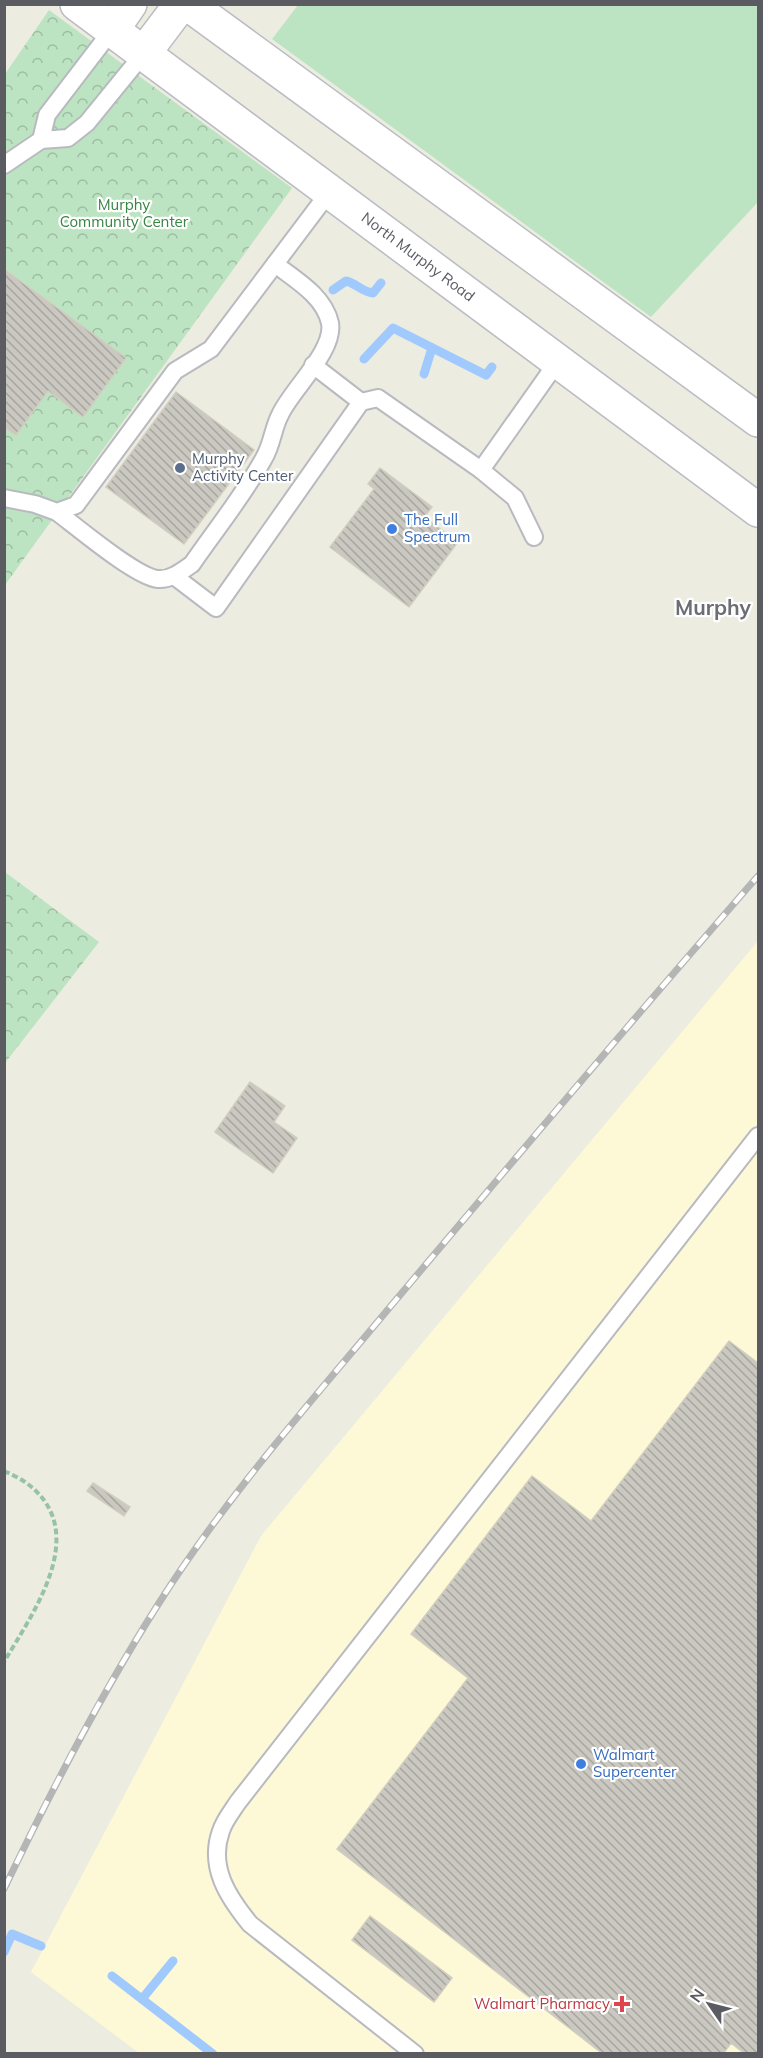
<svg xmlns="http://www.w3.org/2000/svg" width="763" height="2058" font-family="Mulish,sans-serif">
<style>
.commercial{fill:#fdf9d6}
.green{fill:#bde4c2}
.park{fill:url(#park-crowns)}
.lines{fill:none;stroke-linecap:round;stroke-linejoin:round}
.stream{stroke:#a0c9fe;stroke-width:9}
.building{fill:url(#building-back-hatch);stroke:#d1cec0;stroke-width:1.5}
.lane-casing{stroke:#b9bac0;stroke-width:20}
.secondary-casing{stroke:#babcc3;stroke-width:36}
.path{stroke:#96c2a8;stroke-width:4;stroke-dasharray:6 3;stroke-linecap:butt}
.lane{stroke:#fff;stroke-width:16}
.secondary{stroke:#fff;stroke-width:33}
.rail-casing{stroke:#b4b5b5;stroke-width:7}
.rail{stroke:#fff;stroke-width:4.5;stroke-dasharray:14;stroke-linecap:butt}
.service-dot{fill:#5c6f8a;stroke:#fff;stroke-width:2}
.shop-dot{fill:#3f7fe0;stroke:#fff;stroke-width:2}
.health-dot{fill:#e0444e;stroke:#fff;stroke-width:2}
.labels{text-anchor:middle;stroke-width:4.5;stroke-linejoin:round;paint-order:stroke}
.park-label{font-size:15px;fill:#368543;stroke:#fff}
.street-label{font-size:15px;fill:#5a5c62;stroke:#fff}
.service-label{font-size:15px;fill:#4e5e75;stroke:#fff;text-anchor:start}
.shop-label{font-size:15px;fill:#366cbe;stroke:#fff;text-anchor:start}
.health-label{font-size:15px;fill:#be3a42;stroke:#fff;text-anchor:end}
.district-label{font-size:21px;font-weight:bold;fill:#6b6e74;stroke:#fff}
</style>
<defs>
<pattern id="park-crowns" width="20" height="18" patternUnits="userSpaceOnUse" patternTransform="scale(1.5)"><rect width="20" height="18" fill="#bde4c2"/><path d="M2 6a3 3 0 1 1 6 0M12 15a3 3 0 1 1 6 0" fill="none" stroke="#9dbca1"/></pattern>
<pattern id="building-back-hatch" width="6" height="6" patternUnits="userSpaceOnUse" patternTransform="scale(1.5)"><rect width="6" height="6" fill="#cac8c0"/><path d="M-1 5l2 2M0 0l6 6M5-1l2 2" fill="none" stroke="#a7a69f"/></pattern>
</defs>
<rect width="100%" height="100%" fill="#edece1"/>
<polygon class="commercial" points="758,941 758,2053 139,2053 31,1972 261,1536"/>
<polygon class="green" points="298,5 758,5 758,202 651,317 272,39"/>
<g class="park">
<polygon points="49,10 292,188 5,585 5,74"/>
<polygon points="5,872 99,942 5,1063"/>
</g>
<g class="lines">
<g class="stream">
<path d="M333 290 346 281C356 283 362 292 373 293L381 283"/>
<polyline points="364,359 393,328 486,375 492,367"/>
<polyline points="424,374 432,348"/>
<polyline points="4,1952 12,1934 41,1946"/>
<polyline points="112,1976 213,2054"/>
<polyline points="142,1999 173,1961"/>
</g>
</g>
<g class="building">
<polygon points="4,269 126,358 83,417 48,391 16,435 4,427"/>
<polygon points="176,392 254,450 184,544 106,487"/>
<polygon points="380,468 432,507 424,517 458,542 409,607 330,547 374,489 368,484"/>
<polygon points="250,1082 285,1106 274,1122 297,1138 273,1173 215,1132"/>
<polygon points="729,1341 758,1363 758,2054 745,2054 731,2043 723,2054 603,2054 337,1849 468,1678 411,1634 532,1476 591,1521"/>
<polygon points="93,1483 130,1507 124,1516 87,1491"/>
<polygon points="370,1916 452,1978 434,2002 352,1940"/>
</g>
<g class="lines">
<defs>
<g id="lane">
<polyline points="41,140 47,115 112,30"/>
<polyline points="4,165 41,140 68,138 87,123 144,53"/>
<polyline points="313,365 361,402"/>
<polyline points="481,470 515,498 534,537"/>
<polyline points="4,498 35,504 57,512 76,505 175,371 211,349 330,191"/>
<path d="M57 512C77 527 136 577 158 579 171 580 182 571 192 564 216 529 244 495 264 458 272 445 273 428 280 415 291 390 335 351 330 323 324 296 296 280 275 264"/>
<polyline points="174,576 216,608 361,402 378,398 481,470 558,361"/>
<path d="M415 2054 250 1924C228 1897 208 1867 221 1831 224 1821 232 1811 238 1802L758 1136"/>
</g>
<g id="secondary">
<polyline points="77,4 758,510"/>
<polyline points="188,4 758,420"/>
<polyline points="112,30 130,4"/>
<polyline points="144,53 181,4"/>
</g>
</defs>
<use href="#lane" class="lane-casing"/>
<use href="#secondary" class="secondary-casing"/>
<path class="path" d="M4 1471C11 1474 19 1478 25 1482 93 1530 34 1611 4 1662"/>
<use href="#lane" class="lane"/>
<use href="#secondary" class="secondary"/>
<defs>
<path id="rail" d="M4 1889C51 1791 101 1694 159 1603 226 1497 310 1403 390 1307 512 1162 634 1018 758 876"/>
</defs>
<use href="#rail" class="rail-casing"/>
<use href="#rail" class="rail"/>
</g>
<circle class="service-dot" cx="180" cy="468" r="6"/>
<g class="shop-dot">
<circle cx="392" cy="529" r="6"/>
<circle cx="581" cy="1764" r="6"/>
</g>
<path class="health-dot" d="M619 1995h6v6h6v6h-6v6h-6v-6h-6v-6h6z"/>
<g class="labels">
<g class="park-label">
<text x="124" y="210">Murphy<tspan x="124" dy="17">Community Center</tspan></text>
</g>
<g class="street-label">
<text transform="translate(418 257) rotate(37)" y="5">North Murphy Road</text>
</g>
<g class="service-label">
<text x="192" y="464">Murphy<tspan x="192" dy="17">Activity Center</tspan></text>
</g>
<g class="shop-label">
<text x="404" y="525">The Full<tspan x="404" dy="17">Spectrum</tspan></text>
<text x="593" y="1760">Walmart<tspan x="593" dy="17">Supercenter</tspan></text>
</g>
<g class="health-label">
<text x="610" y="2009">Walmart Pharmacy</text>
</g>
<g class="district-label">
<text x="713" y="615">Murphy</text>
</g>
</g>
<rect width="763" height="2058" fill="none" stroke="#5a5c62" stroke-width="12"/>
<g transform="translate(709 2004) rotate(305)" stroke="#ffffff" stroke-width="4.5" paint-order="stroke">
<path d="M0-4.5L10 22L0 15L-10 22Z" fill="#5a5c62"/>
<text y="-9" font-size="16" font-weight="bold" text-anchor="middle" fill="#5a5c62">N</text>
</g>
</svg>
